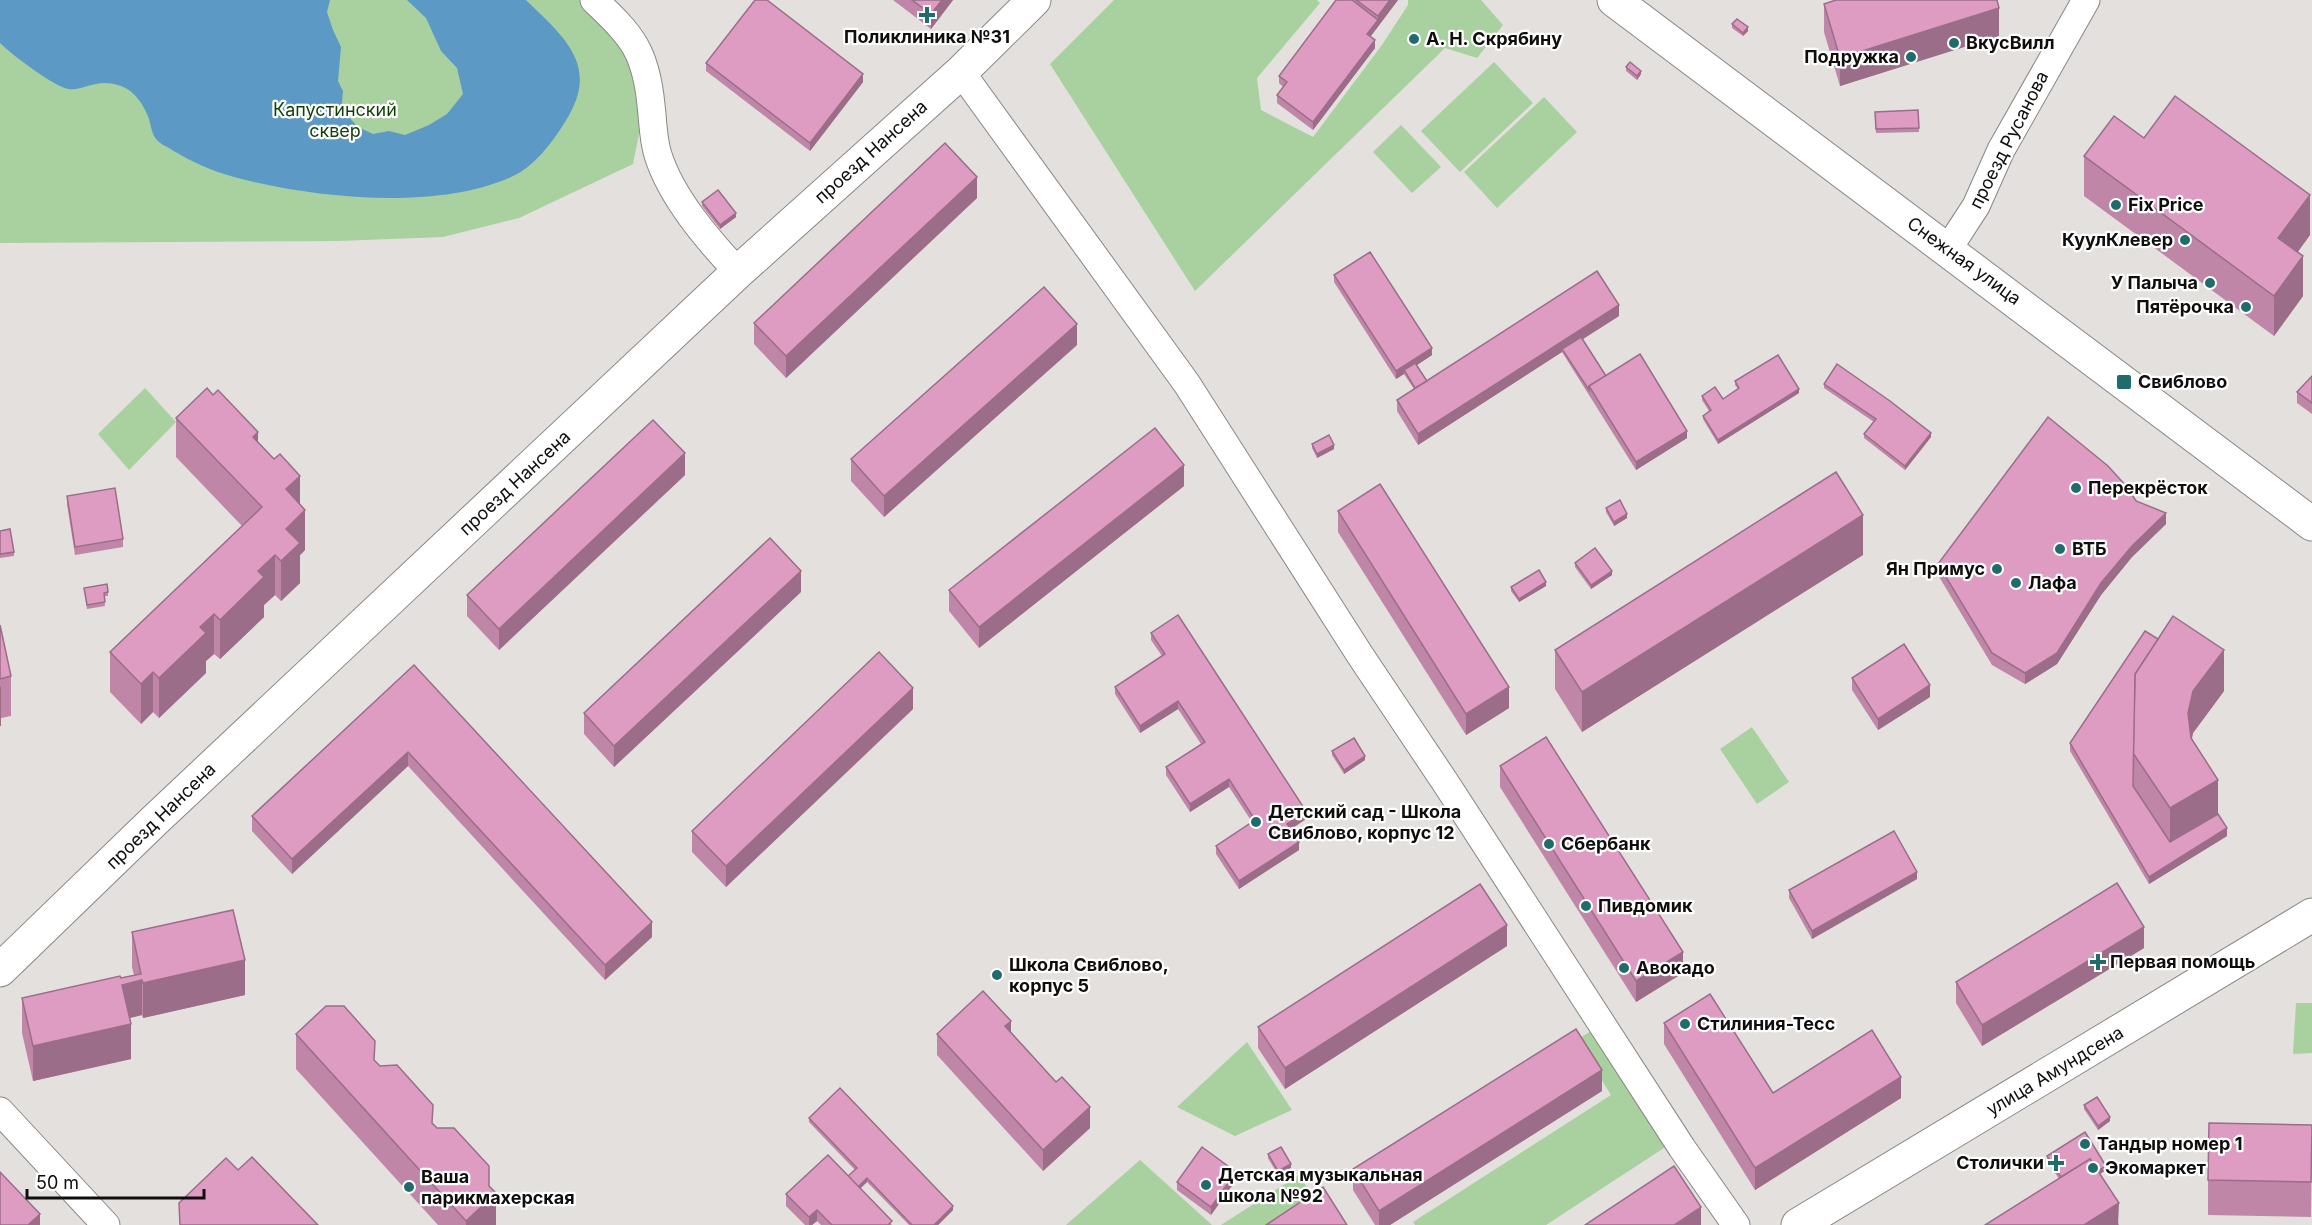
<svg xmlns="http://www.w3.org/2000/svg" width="2312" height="1225" font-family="Inter,sans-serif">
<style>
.green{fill:#a8d19f}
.water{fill:#5d99c5}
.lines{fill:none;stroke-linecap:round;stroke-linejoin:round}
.minor-casing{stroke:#898784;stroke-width:29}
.tertiary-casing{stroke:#898784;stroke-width:35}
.secondary-casing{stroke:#898784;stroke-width:35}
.minor{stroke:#fff;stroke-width:27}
.tertiary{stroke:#fff;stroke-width:33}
.secondary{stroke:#fff;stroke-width:33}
.wall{fill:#bf86a7}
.shaded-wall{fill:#9b6d88}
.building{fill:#de9cc2;stroke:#9b6d88;stroke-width:1.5}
.poi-dot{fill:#206c6d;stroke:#fff;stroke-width:2}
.labels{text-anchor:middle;stroke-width:4.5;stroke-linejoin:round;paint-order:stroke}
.poi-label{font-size:18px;font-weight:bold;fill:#0f0e0d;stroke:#fff;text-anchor:start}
.park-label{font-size:18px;fill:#123f07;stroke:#fff}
.street-label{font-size:18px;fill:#0f0e0d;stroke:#fff}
</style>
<rect width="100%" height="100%" fill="#e3e0dd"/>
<g class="green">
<polygon points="0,0 584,0 636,64 641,124 633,164 519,218 443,237 338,241 0,243"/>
<polygon points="1114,0 1317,0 1320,3 1257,78 1261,110 1313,137 1382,45 1408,5 1408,0 1481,0 1503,25 1477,58 1445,48 1195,291 1050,64"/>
<polygon points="1494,62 1533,103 1460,172 1421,131"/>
<polygon points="1544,97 1577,132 1497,208 1464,172"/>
<polygon points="1401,125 1441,167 1412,193 1373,152"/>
<polygon points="145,388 176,422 129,470 98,434"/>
<polygon points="1752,727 1789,782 1757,804 1720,749"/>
<polygon points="2296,1003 2312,1003 2312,1053 2293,1054"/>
<polygon points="1594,1029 1667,1146 1546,1225 1415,1225 1413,1222 1611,1095 1577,1040"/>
<polygon points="1247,1042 1292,1110 1235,1136 1177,1107"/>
<polygon points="1140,1160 1212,1225 1066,1225"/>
<polygon points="1299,1175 1316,1202 1280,1225 1221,1225"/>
</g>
<path class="water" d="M0 0H330L327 12 333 30 341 47 338 81 343 91 342 102 347 115 358 127 373 134 389 131 405 135 429 125 447 114 463 94 457 68 441 51 426 18 407 0H526C565 38 601 66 565 122 552 143 534 167 511 177 436 211 312 198 234 177 212 171 192 162 172 150 168 147 160 144 157 140 152 135 151 126 149 119 144 105 135 91 121 86 97 77 85 91 68 89 53 86 11 54 0 43Z"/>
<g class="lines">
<defs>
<g id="minor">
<path d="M594 0C632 35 646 52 651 105 653 121 653 140 658 155 671 197 708 240 738 272"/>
<polyline points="961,72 1187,384 1360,655 1447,785 1682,1148 1736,1225"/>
<polyline points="1948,249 1976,206 2001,150 2086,0"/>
<polyline points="0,1111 106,1225"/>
</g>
<g id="tertiary">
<polyline points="0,970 154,821 738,272 961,72 1034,0"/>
<polyline points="1798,1225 2312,915"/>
</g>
<polyline id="secondary" points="1614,0 2312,524"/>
</defs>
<use href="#minor" class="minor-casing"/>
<use href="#tertiary" class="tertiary-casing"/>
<use href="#secondary" class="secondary-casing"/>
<use href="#minor" class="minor"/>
<use href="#tertiary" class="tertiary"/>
<use href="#secondary" class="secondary"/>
</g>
<g class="wall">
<polygon points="893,0 953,0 931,29"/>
<polygon points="1336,0 1398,0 1371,36 1375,48 1313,130 1277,103 1277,95 1283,87 1279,83 1279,76"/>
<polygon points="1824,4 1999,36 1840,86 1824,32"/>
<polygon points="1732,24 1748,31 1743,36 1732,28"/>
<polygon points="706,63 863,82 810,151 706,71"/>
<polygon points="1626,67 1641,74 1637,80 1626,71"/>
<polygon points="1918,110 1919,132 1876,133 1875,112"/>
<polygon points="2144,138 2310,235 2298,252 2303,296 2274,336 2084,196 2084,156"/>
<polygon points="977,198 786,378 754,344 754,323"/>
<polygon points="702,202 736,217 720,229 702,206"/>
<polygon points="1334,275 1432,355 1417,365 1427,381 1619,316 1583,339 1606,375 1687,438 1636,470 1562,352 1418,445 1397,411 1397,400 1414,389 1404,374 1396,379 1334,282"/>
<polygon points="1077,345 884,517 851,481 851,459"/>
<polygon points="2312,376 2312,414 2297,403 2297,392"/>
<polygon points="1735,381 1799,393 1718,444 1703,419 1703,416 1709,411 1702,400 1702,396 1723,399 1738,389 1735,385"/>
<polygon points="1824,384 1931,437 1905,470 1864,438 1864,434 1874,422 1824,388"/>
<polygon points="176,418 258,443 300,504 305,550 300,555 300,583 281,601 275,595 264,605 264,617 220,659 214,654 206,661 206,673 159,718 153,712 141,724 110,692 110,652 242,526 176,457"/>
<polygon points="1312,444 1334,449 1317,458 1312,448"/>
<polygon points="685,475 499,650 467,616 467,595"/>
<polygon points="1184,486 979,648 949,611 949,590"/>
<polygon points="67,496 123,539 123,547 75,555 67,504"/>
<polygon points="2136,501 2166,524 2132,557 2101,595 2057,664 2025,684 1992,665 1938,575 1938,564"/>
<polygon points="1606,508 1627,518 1614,526 1606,512"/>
<polygon points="1338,511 1509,708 1466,735 1338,532"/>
<polygon points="0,531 14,552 14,556 0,558"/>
<polygon points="1863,555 1582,732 1555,689 1555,650"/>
<polygon points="1575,563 1612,575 1591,589 1575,567"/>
<polygon points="1546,586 1519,602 1511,591 1511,587"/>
<polygon points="84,588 108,592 108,596 104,596 105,606 87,609"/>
<polygon points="801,592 614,767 584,734 584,713"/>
<polygon points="0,625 11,676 11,716 1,718 1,726 0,726"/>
<polygon points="1151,633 1306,819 1290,829 1299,850 1239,889 1216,854 1216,846 1252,822 1229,787 1190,812 1166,775 1166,767 1201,744 1178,709 1140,733 1115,694 1115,687 1162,656 1151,640"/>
<polygon points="414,665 652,937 605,980 408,766 292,874 252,831 252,816"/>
<polygon points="1852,678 1930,697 1878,730 1852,690"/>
<polygon points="2224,691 2193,733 2192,738 2218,814 2227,836 2149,884 2070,751 2070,743"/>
<polygon points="913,709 726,887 692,852 692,831"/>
<polygon points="1332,751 1365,760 1344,774 1332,755"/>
<polygon points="1500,766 1683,973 1636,1002 1500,787"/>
<polygon points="1917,879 1812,939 1789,898 1789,890"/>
<polygon points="132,932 245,995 143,1018 142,1015 129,1018 131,1059 33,1081 22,1033 22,998 134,975 132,967"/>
<polygon points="1507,946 1285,1089 1258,1048 1258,1027"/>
<polygon points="2144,948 1982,1046 1956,1003 1956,982"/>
<polygon points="1664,1023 1773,1093 1901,1098 1755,1190 1664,1044"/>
<polygon points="1011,1032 1056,1082 1090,1128 1043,1171 937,1055 937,1034"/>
<polygon points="296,1034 375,1061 489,1186 496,1225 438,1225 296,1069"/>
<polygon points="1602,1091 1390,1225 1375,1225 1353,1190 1353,1169"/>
<polygon points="2084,1105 2110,1121 2098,1130 2084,1109"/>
<polygon points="809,1118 953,1210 938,1225 909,1225 867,1182 860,1189 892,1225 821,1225 817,1221 812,1225 805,1225 786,1206 786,1194 848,1176 855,1170 809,1122"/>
<polygon points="2312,1125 2311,1217 2208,1215 2208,1180"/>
<polygon points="1268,1154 1291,1168 1278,1175 1268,1158"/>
<polygon points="2047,1156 2106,1170 2100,1174 2119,1225 1985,1225 2059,1179 2047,1160"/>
<polygon points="1236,1180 1211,1215 1177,1190 1177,1182"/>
</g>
<g class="shaded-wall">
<polygon points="942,0 953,0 931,29 931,14"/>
<polygon points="1390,0 1398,0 1367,41 1367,34 1378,20 1378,16"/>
<polygon points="1999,8 1999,36 1840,86 1840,58"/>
<polygon points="1748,27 1748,31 1743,36 1743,33"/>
<polygon points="1375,40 1375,48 1313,130 1313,122"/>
<polygon points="1641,71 1641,74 1637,80 1637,76"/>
<polygon points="863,74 863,82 810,151 810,143"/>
<polygon points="977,177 977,198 786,378 786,356"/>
<polygon points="2310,195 2310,235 2278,278 2278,238"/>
<polygon points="736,213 736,217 720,229 720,225"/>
<polygon points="2303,256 2303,296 2274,336 2274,296"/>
<polygon points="1619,305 1619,316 1564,351 1562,349 1562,352 1418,445 1418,434"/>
<polygon points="1077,324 1077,345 884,517 884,496"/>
<polygon points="1432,348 1432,355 1405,373 1404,370 1404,374 1396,379 1396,371"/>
<polygon points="1799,389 1799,393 1718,444 1718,440"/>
<polygon points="1687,431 1687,438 1636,470 1636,462"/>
<polygon points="258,432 258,472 253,437"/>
<polygon points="1931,433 1931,437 1905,470 1905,466"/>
<polygon points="1334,445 1334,449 1317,458 1317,454"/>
<polygon points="685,453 685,475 499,650 499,629"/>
<polygon points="1184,465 1184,486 979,648 979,627"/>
<polygon points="300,476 300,515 305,510 305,550 300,555 300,583 281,601 281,561 286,489"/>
<polygon points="2166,513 2166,524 2132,557 2101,595 2057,664 2025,684 2025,673 2132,546"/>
<polygon points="1627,514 1627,518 1614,526 1614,522"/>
<polygon points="1863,515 1863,555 1582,732 1582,692"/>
<polygon points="275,555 275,595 264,605 264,617 220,659 220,620 258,571"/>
<polygon points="801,571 801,592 614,767 614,746"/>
<polygon points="1612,571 1612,575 1591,589 1591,585"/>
<polygon points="1546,582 1546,586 1519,602 1519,599"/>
<polygon points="214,614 214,654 206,661 206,673 159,718 159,678 200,627"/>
<polygon points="2224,650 2224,691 2193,733 2188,755 2188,713 2193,691"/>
<polygon points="153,672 153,712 141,724 141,684"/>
<polygon points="1930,685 1930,697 1878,730 1878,719"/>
<polygon points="1,686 1,726 0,726 0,687"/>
<polygon points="1509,687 1509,708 1466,735 1466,714"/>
<polygon points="913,688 913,709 726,887 726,866"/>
<polygon points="1178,701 1178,709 1140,733 1140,726"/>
<polygon points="408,752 408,766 292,874 292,859"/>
<polygon points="1365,756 1365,760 1344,774 1344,770"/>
<polygon points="1229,779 1229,787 1190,812 1190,804"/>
<polygon points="2218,780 2218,821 2170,849 2170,808"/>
<polygon points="1306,811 1306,819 1287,832 1287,824"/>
<polygon points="2227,828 2227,836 2149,884 2149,877"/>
<polygon points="1299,842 1299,850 1239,889 1239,881"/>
<polygon points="1917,872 1917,879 1812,939 1812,931"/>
<polygon points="652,922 652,937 605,980 605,965"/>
<polygon points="1507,925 1507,946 1285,1089 1285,1068"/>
<polygon points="2144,927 2144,948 1982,1046 1982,1025"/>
<polygon points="1683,952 1683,973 1636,1002 1636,981"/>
<polygon points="245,960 245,995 143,1018 143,983"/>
<polygon points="142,980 142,1015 122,1020 122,985"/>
<polygon points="1011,1021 1011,1042 1005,1026"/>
<polygon points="131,1024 131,1059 33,1081 33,1046"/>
<polygon points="1602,1070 1602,1091 1390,1225 1379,1225 1379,1211"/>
<polygon points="1901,1077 1901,1098 1755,1190 1755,1168"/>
<polygon points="1090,1107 1090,1128 1043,1171 1043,1150"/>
<polygon points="2110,1117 2110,1121 2098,1130 2098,1126"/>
<polygon points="1291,1164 1291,1168 1278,1175 1278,1171"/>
<polygon points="2106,1166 2106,1170 2068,1194 2068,1190"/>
<polygon points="1236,1172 1236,1180 1211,1215 1211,1207"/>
<polygon points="867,1178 867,1182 854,1194 854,1190"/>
<polygon points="496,1193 496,1225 466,1225 466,1221"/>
<polygon points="2119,1203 2118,1225 2084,1225"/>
<polygon points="953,1206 953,1210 938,1225 934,1225"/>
<polygon points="1701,1207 1701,1225 1674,1225"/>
<polygon points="817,1210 817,1221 812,1225 809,1225 809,1217"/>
<polygon points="40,1214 40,1225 28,1225"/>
</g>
<g class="building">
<polygon points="755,0 767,0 863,74 810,143 706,63"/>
<polygon points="912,0 942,0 931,14"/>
<polygon points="1336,0 1352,0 1378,20 1367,34 1375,40 1313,122 1277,95 1287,82 1279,76"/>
<polygon points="1356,0 1390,0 1378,16"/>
<polygon points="1836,0 1997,0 1999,8 1840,58 1824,4"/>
<polygon points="1737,19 1748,27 1743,33 1732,24"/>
<polygon points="1630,62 1641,71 1637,76 1626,67"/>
<polygon points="2175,96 2310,195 2278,238 2303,256 2274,296 2084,156 2114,116 2144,138"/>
<polygon points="1918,110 1919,128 1876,129 1875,112"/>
<polygon points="945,143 977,177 786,356 754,323"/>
<polygon points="718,190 736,213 720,225 702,202"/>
<polygon points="1370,252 1432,348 1396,371 1334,275"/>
<polygon points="1597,271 1619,305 1418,434 1397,400"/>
<polygon points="1044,287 1077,324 884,496 851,459"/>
<polygon points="1581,337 1606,376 1589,386 1589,390 1562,349"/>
<polygon points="1640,354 1687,431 1636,462 1589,386"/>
<polygon points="1778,355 1799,389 1718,440 1703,416 1711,410 1702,396 1715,387 1723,399 1739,388 1735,381"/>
<polygon points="1415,363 1427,381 1415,388 1404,370"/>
<polygon points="1837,364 1890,401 1931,433 1905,466 1864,434 1876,419 1824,384"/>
<polygon points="2312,376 2312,403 2297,392"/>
<polygon points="207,388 213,395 218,390 258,432 253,437 274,459 280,454 300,476 286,489 305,510 286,529 300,543 281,561 275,555 258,571 264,577 220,620 214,614 200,627 206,633 159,678 153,672 141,684 110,652 262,507 176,418"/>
<polygon points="2048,417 2108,466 2127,487 2136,501 2166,513 2132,546 2101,583 2057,653 2025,673 1992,653 1938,564"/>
<polygon points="653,420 685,453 499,629 467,595"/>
<polygon points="1155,428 1184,465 979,627 949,590"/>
<polygon points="1329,435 1334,445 1317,454 1312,444"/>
<polygon points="1836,472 1863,515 1582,692 1555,650"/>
<polygon points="1380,484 1509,687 1466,714 1338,511"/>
<polygon points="115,488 123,539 75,547 67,496"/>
<polygon points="1620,500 1627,514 1614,522 1606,508"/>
<polygon points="10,529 14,552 0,554 0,531"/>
<polygon points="770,538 801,571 614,746 584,713"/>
<polygon points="1595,548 1612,571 1591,585 1575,563"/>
<polygon points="1539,570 1546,582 1519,599 1511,587"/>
<polygon points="107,584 108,592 104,593 105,602 87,605 84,588"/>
<polygon points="1178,615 1306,811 1287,824 1299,842 1239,881 1216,846 1255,820 1229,779 1190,804 1166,767 1205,742 1178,701 1140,726 1115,687 1165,654 1151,633"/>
<polygon points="2173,616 2224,650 2193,691 2188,713 2191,738 2218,780 2170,808 2133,753 2135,674"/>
<polygon points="0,625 11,676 0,679"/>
<polygon points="2145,631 2158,639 2135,674 2133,786 2170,842 2218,814 2227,828 2149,877 2070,743"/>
<polygon points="1904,644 1930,685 1878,719 1852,678"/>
<polygon points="879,652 913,688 726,866 692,831"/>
<polygon points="414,665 652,922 605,965 408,752 292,859 252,816"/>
<polygon points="1546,737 1683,952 1636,981 1500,766"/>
<polygon points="1354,738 1365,756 1344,770 1332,751"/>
<polygon points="1894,831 1917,872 1812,931 1789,890"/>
<polygon points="2117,883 2144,927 1982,1025 1956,982"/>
<polygon points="1480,884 1507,925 1285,1068 1258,1027"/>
<polygon points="233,910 245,960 143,983 142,980 122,985 131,1024 33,1046 22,998 120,976 121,978 141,974 132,932"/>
<polygon points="983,991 1011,1021 1005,1026 1056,1082 1062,1077 1090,1107 1043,1150 937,1034"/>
<polygon points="1710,994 1773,1093 1872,1030 1901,1077 1755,1168 1664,1023"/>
<polygon points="326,1006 344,1006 375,1041 374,1060 380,1066 397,1065 433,1105 432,1123 437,1128 454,1128 489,1166 489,1186 496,1193 466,1221 296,1034"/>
<polygon points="1576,1029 1602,1070 1379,1211 1353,1169"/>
<polygon points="840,1088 953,1206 934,1225 912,1225 867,1178 858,1187 848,1176 857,1168 809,1118"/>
<polygon points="2097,1097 2110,1117 2098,1126 2084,1105"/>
<polygon points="2209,1123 2312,1125 2311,1182 2208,1180"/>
<polygon points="2085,1132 2106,1166 2098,1171 2090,1159 2061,1177 2047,1156"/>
<polygon points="1202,1147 1236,1172 1211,1207 1177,1182"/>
<polygon points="1281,1147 1291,1164 1278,1171 1268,1154"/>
<polygon points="828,1155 892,1221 888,1225 832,1225 817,1210 809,1217 786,1194"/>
<polygon points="252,1157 318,1225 180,1225 179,1203 226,1158 238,1170"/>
<polygon points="2090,1159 2119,1203 2084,1225 1985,1225"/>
<polygon points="1674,1166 1701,1207 1674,1225 1585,1225"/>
<polygon points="0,1172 40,1214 28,1225 0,1225"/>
<polygon points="1323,1187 1347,1225 1266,1225"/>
</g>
<g class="poi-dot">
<path d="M924 6h6v6h6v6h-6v6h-6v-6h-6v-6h6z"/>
<circle cx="1414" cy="39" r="6"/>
<circle cx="1954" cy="43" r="6"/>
<circle cx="1911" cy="57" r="6"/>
<circle cx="2116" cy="205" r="6"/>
<circle cx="2185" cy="240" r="6"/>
<circle cx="2210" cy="283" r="6"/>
<circle cx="2246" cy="307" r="6"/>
<rect x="2116" y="374" width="16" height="16" rx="3"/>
<circle cx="2076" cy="488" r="6"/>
<circle cx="2060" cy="549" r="6"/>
<circle cx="1997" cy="569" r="6"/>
<circle cx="2016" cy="583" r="6"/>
<circle cx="1256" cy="822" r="6"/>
<circle cx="1549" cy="844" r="6"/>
<circle cx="1586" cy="906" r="6"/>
<path d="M2095 953h6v6h6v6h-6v6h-6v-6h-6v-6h6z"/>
<circle cx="1624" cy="968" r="6"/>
<circle cx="997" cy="975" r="6"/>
<circle cx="1685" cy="1024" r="6"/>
<circle cx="2085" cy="1144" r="6"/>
<path d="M2053 1154h6v6h6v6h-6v6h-6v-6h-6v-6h6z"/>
<circle cx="2093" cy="1168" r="6"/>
<circle cx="1206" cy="1185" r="6"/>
<circle cx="409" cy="1187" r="6"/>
</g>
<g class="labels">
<g class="poi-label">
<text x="927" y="43" text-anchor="middle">Поликлиника №31</text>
<text x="1426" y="45">А. Н. Скрябину</text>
<text x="1966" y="49">ВкусВилл</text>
<text x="1899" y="63" text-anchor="end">Подружка</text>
<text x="2128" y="211">Fix Price</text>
<text x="2173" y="246" text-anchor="end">КуулКлевер</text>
<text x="2198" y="289" text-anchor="end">У Палыча</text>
<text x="2234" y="313" text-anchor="end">Пятёрочка</text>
<text x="2138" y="388">Свиблово</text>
<text x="2088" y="494">Перекрёсток</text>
<text x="2072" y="555">ВТБ</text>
<text x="1985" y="575" text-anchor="end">Ян Примус</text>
<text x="2028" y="589">Лафа</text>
<text x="1268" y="818">Детский сад - Школа<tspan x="1268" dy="21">Свиблово, корпус 12</tspan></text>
<text x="1561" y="850">Сбербанк</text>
<text x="1598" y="912">Пивдомик</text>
<text x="2110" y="968">Первая помощь</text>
<text x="1009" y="971">Школа Свиблово,<tspan x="1009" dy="21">корпус 5</tspan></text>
<text x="1636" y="974">Авокадо</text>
<text x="1697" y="1030">Стилиния-Тесс</text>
<text x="2097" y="1150">Тандыр номер 1</text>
<text x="2044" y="1169" text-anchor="end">Столички</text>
<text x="2105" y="1174">Экомаркет</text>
<text x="1218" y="1181">Детская музыкальная<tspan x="1218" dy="21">школа №92</tspan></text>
<text x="421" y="1183">Ваша<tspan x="421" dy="21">парикмахерская</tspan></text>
</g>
<g class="park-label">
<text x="335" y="116">Капустинский<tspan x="335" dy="21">сквер</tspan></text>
</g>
<g class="street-label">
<text transform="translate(2009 140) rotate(-63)" y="6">проезд Русанова</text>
<text transform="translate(871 152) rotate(-42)" y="6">проезд Нансена</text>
<text transform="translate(1964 261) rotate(36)" y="6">Снежная улица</text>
<text transform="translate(515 483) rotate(-43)" y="6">проезд Нансена</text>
<text transform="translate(161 816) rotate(-44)" y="6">проезд Нансена</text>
<text transform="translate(2055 1071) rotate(-31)" y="6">улица Амундсена</text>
</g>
</g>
<path d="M27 1189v9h177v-9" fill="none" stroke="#0f0e0d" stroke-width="3"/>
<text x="36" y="1189" font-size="18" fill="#0f0e0d" stroke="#ffffff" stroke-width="4.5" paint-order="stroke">50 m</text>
</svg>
